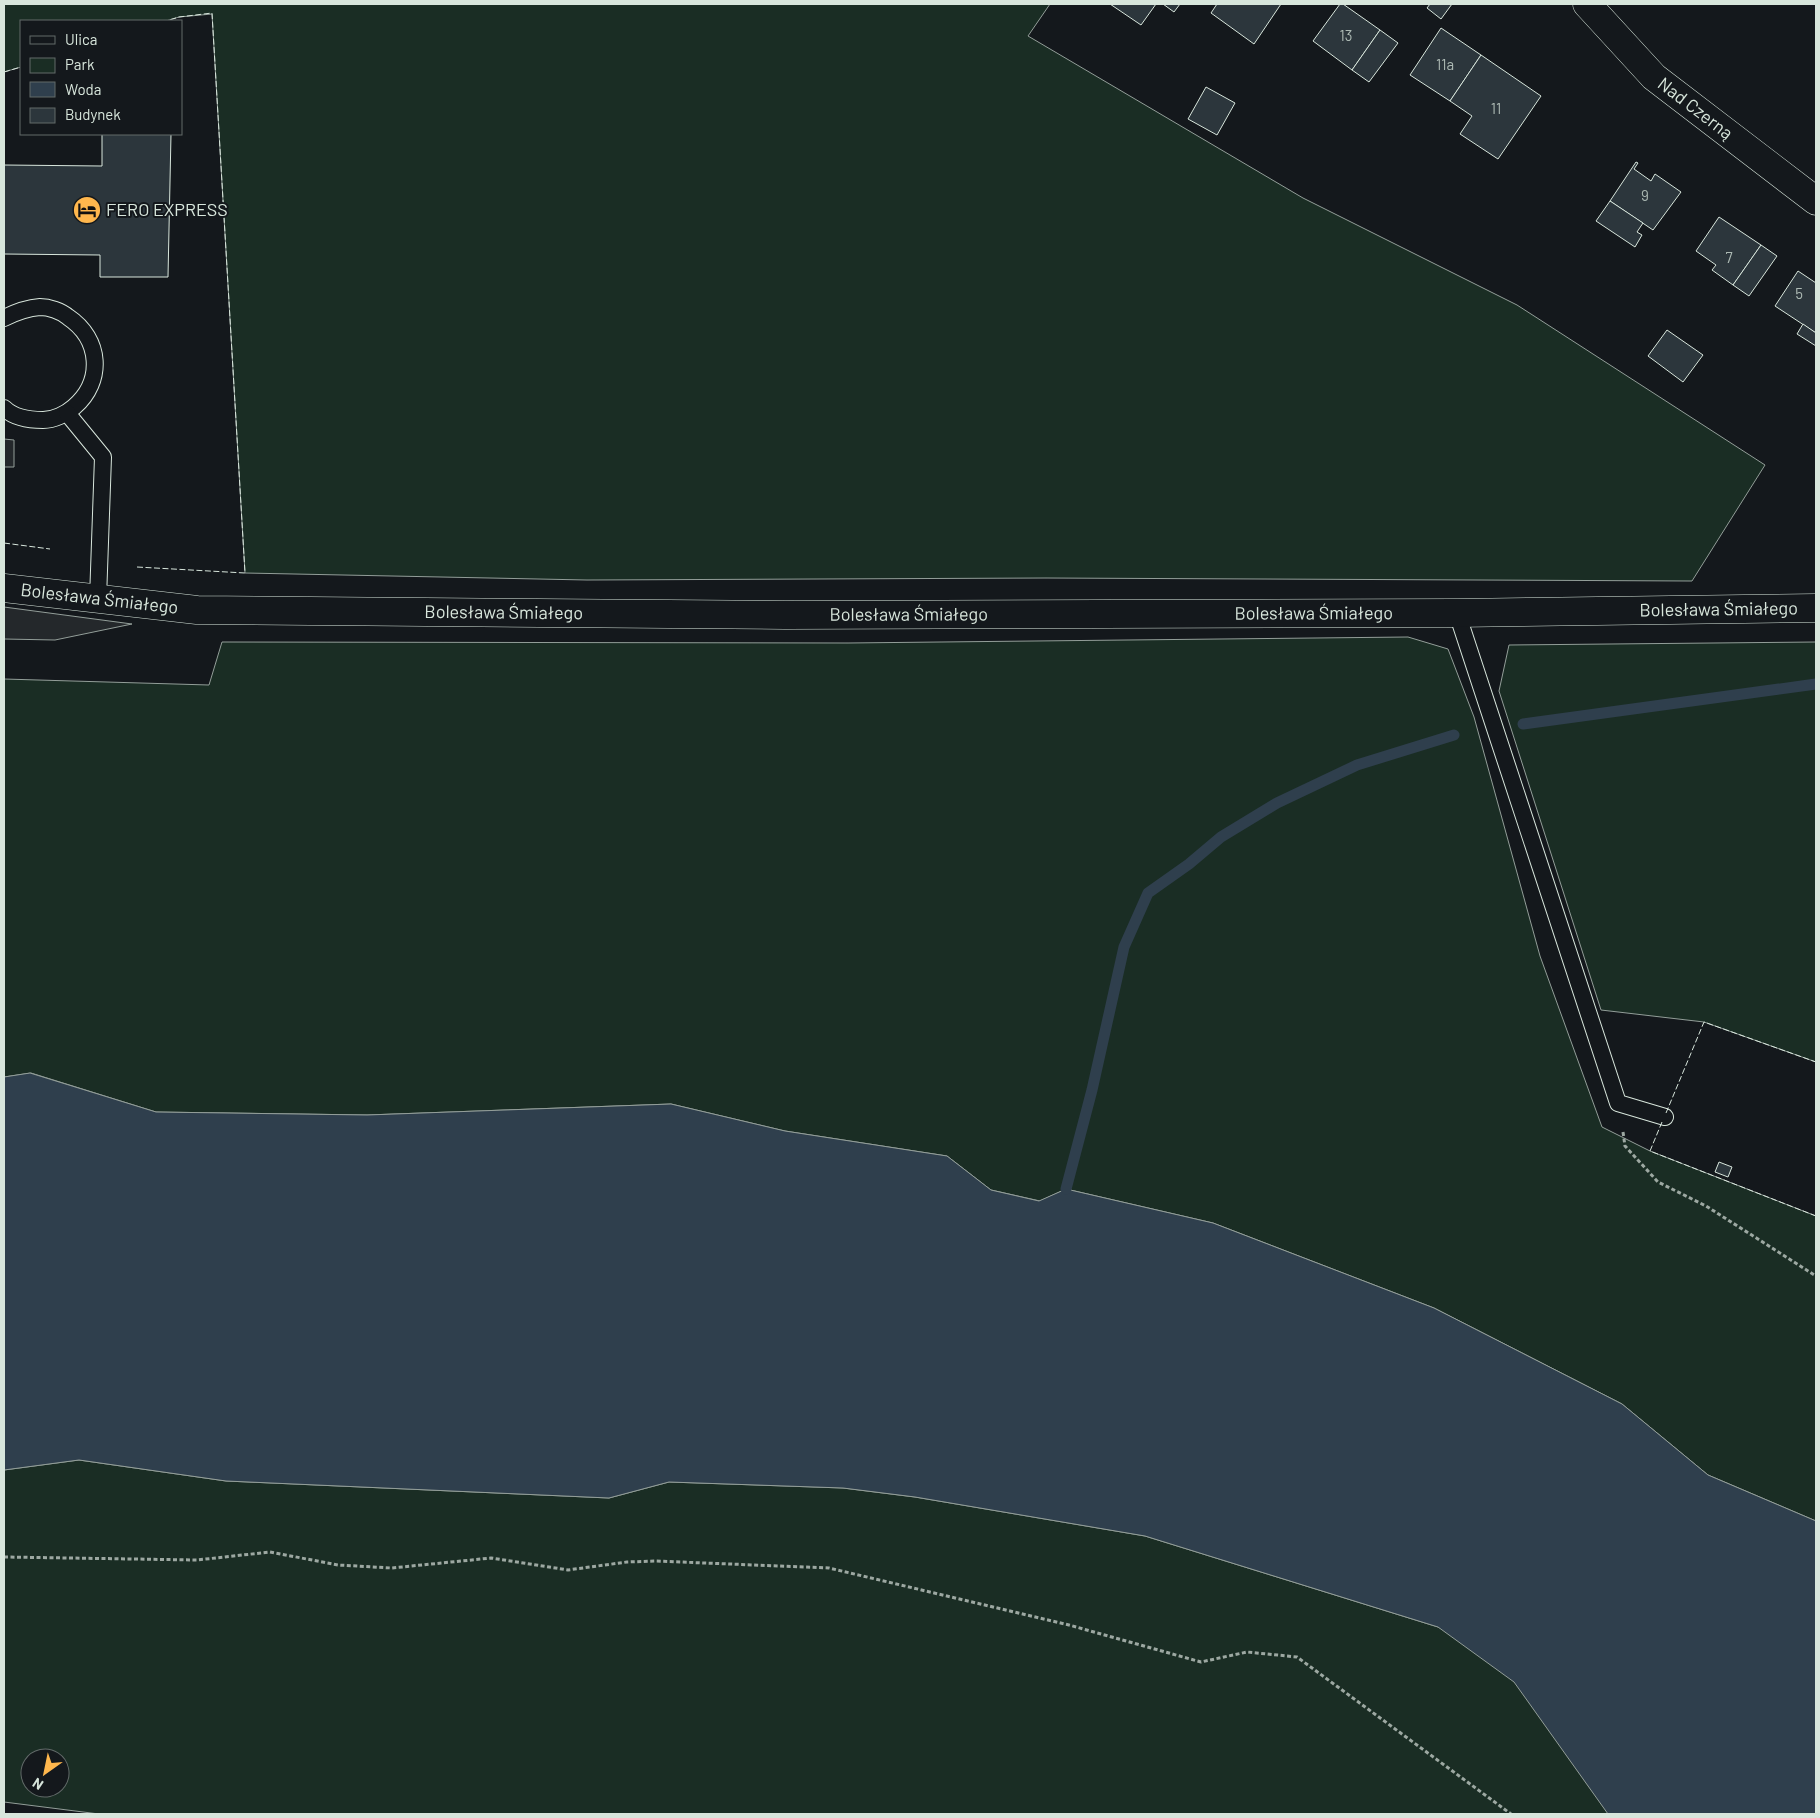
<svg xmlns="http://www.w3.org/2000/svg" width="1820" height="1818" font-family="Barlow,sans-serif">
<style>
.green{fill:#1a2d24;stroke:#939e99;fill-rule:evenodd}
.parking{fill:#24282b;stroke:#939e99}
.water{fill:#2f3f4d;stroke:#939e99}
.lines{fill:none;stroke-linecap:round;stroke-linejoin:round}
.stream{stroke:#2f3f4d;stroke-width:11}
.building{fill:#2c363c;stroke:#d8e6dc}
.service-casing{stroke:#d8e6dc;stroke-width:18}
.minor-casing{stroke:#d8e6dc;stroke-width:29}
.tertiary-casing{stroke:#d8e6dc;stroke-width:29}
.path{stroke:#9da8a2;stroke-width:3;stroke-dasharray:4 2.5;stroke-linecap:butt}
.service{stroke:#14181c;stroke-width:16}
.minor{stroke:#14181c;stroke-width:28}
.tertiary{stroke:#14181c;stroke-width:28}
.fence{stroke:#d8e6dc;stroke-width:1;stroke-dasharray:6 2.5;stroke-linecap:butt}
.labels{text-anchor:middle;stroke-width:4;stroke-linejoin:round;paint-order:stroke}
.number-label{font-size:15px;fill:#adbab4}
.street-label{font-size:18px;fill:#d8e6dc;stroke:#14181c}
.poi-label{font-size:18px;fill:#d8e6dc;stroke:#14181c;text-anchor:start}
</style>
<rect width="100%" height="100%" fill="#14181c"/>
<g class="green">
<polygon points="4,4 1050,4 1028,36 1303,198 1517,305 1765,465 1692,581 1046,578 587,580 245,573 212,14 179,17 166,21 21,21 21,67 4,72"/>
<polygon points="1408,637 1448,649 1474,717 1540,956 1602,1127 1650,1151 1816,1216 1816,1521 1708,1475 1622,1404 1434,1308 1213,1223 1066,1189 1040,1201 991,1190 947,1156 785,1131 671,1104 367,1115 156,1112 31,1073 4,1077 4,679 209,685 222,642 848,643"/>
<polygon points="1816,642 1816,1062 1704,1022 1601,1010 1499,691 1509,645"/>
<path d="M79 1460 226 1481 609 1498 669 1482 843 1488 915 1497 1145 1536 1438 1627 1545 1680 1650 1814H99L4 1802V1470ZM30 1758H60V1788H30Z"/>
</g>
<g class="parking">
<polygon points="4,439 14,440 14,467 4,467"/>
<polygon points="4,607 132,624 55,640 4,639"/>
</g>
<polygon class="water" points="30,1073 156,1112 367,1115 671,1104 785,1131 947,1156 991,1190 1039,1201 1066,1189 1213,1223 1434,1308 1622,1404 1708,1475 1816,1521 1816,1814 1608,1814 1514,1682 1438,1627 1145,1536 915,1497 843,1488 669,1482 609,1498 226,1481 79,1460 4,1470 4,1077"/>
<g class="lines">
<g class="stream">
<polyline points="1523,724 1816,684"/>
<polyline points="1066,1189 1092,1090 1124,947 1148,893 1189,864 1221,837 1277,803 1357,765 1454,735"/>
</g>
</g>
<g class="building">
<polygon points="1110,4 1156,4 1141,25"/>
<polygon points="1163,4 1180,4 1174,12"/>
<polygon points="1217,4 1281,4 1254,44 1211,13"/>
<polygon points="1340,4 1343,4 1380,30 1352,70 1313,41"/>
<polygon points="1430,4 1452,4 1441,19 1427,8"/>
<polygon points="1441,28 1481,55 1450,101 1410,75"/>
<polygon points="1380,30 1398,43 1369,82 1352,70"/>
<polygon points="1481,55 1541,96 1498,159 1460,134 1472,116 1450,101"/>
<polygon points="1206,87 1235,103 1217,135 1188,119"/>
<polygon points="102,134 171,134 168,277 100,277 100,255 4,254 4,165 102,166"/>
<polygon points="1636,162 1638,163 1634,169 1651,181 1655,174 1681,192 1653,230 1610,201"/>
<polygon points="1610,201 1643,223 1637,232 1642,235 1635,247 1596,221"/>
<polygon points="1719,217 1761,245 1733,285 1712,270 1716,265 1696,251"/>
<polygon points="1761,245 1777,256 1749,296 1733,285"/>
<polygon points="1798,271 1816,283 1816,333 1775,306"/>
<polygon points="1803,324 1816,333 1816,346 1797,334"/>
<polygon points="1667,330 1703,355 1683,382 1648,356"/>
<polygon points="1719,1162 1732,1167 1728,1177 1715,1172"/>
</g>
<g class="lines">
<defs>
<g id="service">
<path d="M4 318C16 312 26 308 40 307 49 307 61 311 68 317 101 339 104 381 74 407 66 414 54 420 43 420 29 420 14 418 4 408"/>
<polyline points="67,413 103,457 98,599"/>
<polyline points="1457,613 1618,1103 1665,1117"/>
</g>
<g id="minor">
<path id="s1" d="M1587 4 1654 77 1816 201"/>
</g>
<g id="tertiary">
<path id="s2" d="M4 588 197 610 785 615 1457 613 1816 608"/>
</g>
</defs>
<use href="#service" class="service-casing"/>
<use href="#minor" class="minor-casing"/>
<use href="#tertiary" class="tertiary-casing"/>
<g class="path">
<polyline points="1623,1132 1625,1146 1658,1182 1706,1206 1816,1276"/>
<polyline points="4,1557 197,1560 270,1552 338,1565 392,1568 491,1558 568,1570 627,1562 655,1561 829,1568 1069,1625 1201,1662 1247,1652 1297,1657 1511,1814"/>
</g>
<use href="#service" class="service"/>
<use href="#minor" class="minor"/>
<use href="#tertiary" class="tertiary"/>
<g class="fence">
<polyline points="4,72 21,67"/>
<polyline points="4,543 50,549"/>
<polyline points="137,567 245,573 212,13 179,17 166,21"/>
<polyline points="1666,1113 1704,1022 1816,1062"/>
<polyline points="1662,1122 1650,1151 1816,1216"/>
</g>
</g>
<defs>
<symbol id="hotel-disc" viewBox="-11 -11 22 22"><circle r="9.5" fill="#ffb74d" stroke="#14181c"/><path d="M-6-4.5h1.5V1H6V5H4.5V3h-9V5H-6ZM-4 0a1.8 1.8 0 1 1 3.6 0ZM.5 0V-2.5h3Q6-2.5 6 0Z" fill="#111"/></symbol>
</defs>
<g fill-rule="evenodd">
<use href="#hotel-disc" x="71" y="194" width="32" height="32"/>
</g>
<g class="labels">
<g class="number-label">
<text x="1346" y="41">13</text>
<text x="1445" y="70">11a</text>
<text x="1496" y="114">11</text>
<text x="1645" y="201">9</text>
<text x="1729" y="263">7</text>
<text x="1799" y="299">5</text>
</g>
<g class="street-label">
<text dy="6" stroke="none"><textPath href="#s1" startOffset="151">Nad Czerną</textPath></text>
<text dy="6" stroke="none"><textPath href="#s2" startOffset="96">Bolesława Śmiałego</textPath></text>
<text dy="6" stroke="none"><textPath href="#s2" startOffset="1716">Bolesława Śmiałego</textPath></text>
<text dy="6" stroke="none"><textPath href="#s2" startOffset="501">Bolesława Śmiałego</textPath></text>
<text dy="6" stroke="none"><textPath href="#s2" startOffset="1311">Bolesława Śmiałego</textPath></text>
<text dy="6" stroke="none"><textPath href="#s2" startOffset="906">Bolesława Śmiałego</textPath></text>
</g>
<g class="poi-label">
<text x="106" y="216">FERO EXPRESS</text>
</g>
</g>
<rect width="1820" height="1818" fill="none" stroke="#d8e6dc" stroke-width="10"/>
<rect x="20" y="20" width="162" height="115" fill="#14181c" stroke="#626a69"/>
<rect x="30" y="36" width="25" height="8" fill="#14181c" stroke="#626a69"/>
<text x="65" y="45" font-size="15" fill="#d8e6dc">Ulica</text>
<rect x="30" y="58" width="25" height="15" fill="#1a2d24" stroke="#626a69"/>
<text x="65" y="70" font-size="15" fill="#d8e6dc">Park</text>
<rect x="30" y="82" width="25" height="15" fill="#2f3f4d" stroke="#626a69"/>
<text x="65" y="95" font-size="15" fill="#d8e6dc">Woda</text>
<rect x="30" y="108" width="25" height="15" fill="#2c363c" stroke="#626a69"/>
<text x="65" y="120" font-size="15" fill="#d8e6dc">Budynek</text>
<g transform="translate(45 1773) rotate(213)"><circle r="24" fill="#14181c" stroke="#626a69"/>
<path d="M0-4L9 19L0 12L-9 19Z" fill="#ffb74d"/>
<text y="-8" font-size="14" font-weight="bold" text-anchor="middle" fill="#d8e6dc">N</text>
</g>
</svg>
